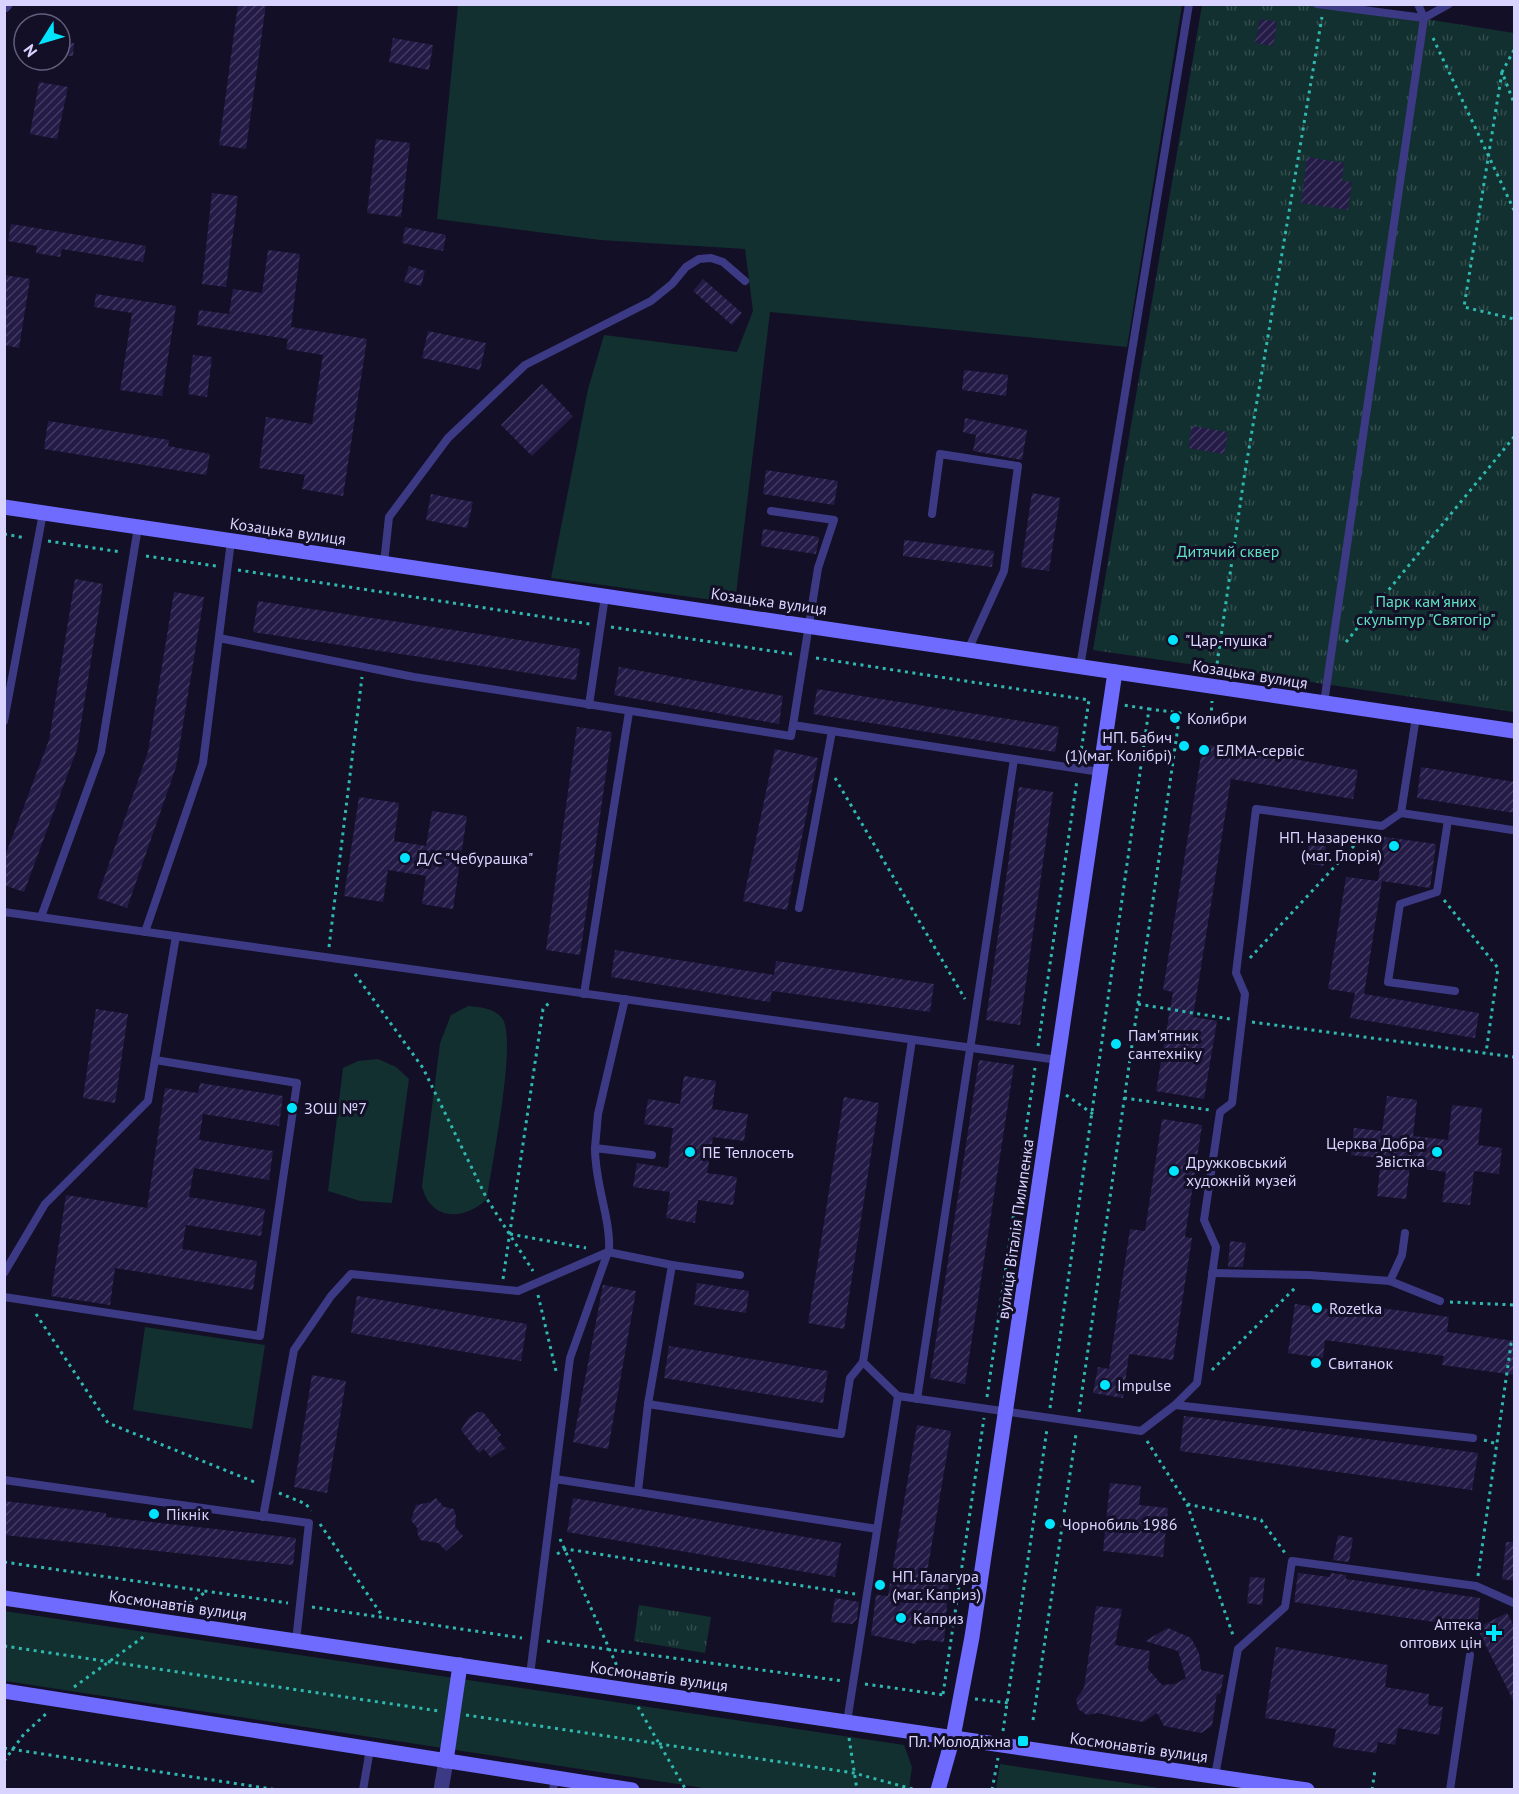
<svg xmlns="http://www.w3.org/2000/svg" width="1519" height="1794" font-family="'PT Sans',sans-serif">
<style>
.grass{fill:#12302f}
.park{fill:url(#park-tufts)}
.building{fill:url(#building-hatch)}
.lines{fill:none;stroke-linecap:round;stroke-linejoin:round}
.path{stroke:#2fb8b0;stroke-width:3;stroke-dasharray:3 4.5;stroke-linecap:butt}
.lane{stroke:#3d3a85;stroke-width:8}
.street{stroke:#3d3a85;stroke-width:15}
.secondary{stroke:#6f6bff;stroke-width:15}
.poi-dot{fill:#00e5ff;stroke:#130f26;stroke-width:2}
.labels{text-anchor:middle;stroke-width:6;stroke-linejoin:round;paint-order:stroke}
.street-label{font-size:16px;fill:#d9d4ff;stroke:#130f26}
.park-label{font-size:16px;fill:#5fe0c0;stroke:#130f26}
.poi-label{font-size:16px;fill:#d9d4ff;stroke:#130f26;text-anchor:start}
</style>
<defs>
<pattern id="park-tufts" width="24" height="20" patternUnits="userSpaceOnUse" patternTransform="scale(1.5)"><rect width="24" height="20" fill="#12302f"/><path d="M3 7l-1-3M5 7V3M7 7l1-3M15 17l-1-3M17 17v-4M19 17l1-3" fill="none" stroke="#344d4e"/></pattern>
<pattern id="building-hatch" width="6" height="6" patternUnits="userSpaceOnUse" patternTransform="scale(1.5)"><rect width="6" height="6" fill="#241b47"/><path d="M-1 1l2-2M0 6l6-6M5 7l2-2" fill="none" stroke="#433b63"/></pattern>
</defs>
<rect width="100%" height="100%" fill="#130f26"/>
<g class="grass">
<polygon points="458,5 1182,5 1127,347 770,312 735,603 551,578 588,389 604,335 737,352 753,311 745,249 600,240 437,219"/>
<path d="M468 1006C480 1007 494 1008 502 1018 518 1038 491 1168 487 1199 464 1221 430 1221 422 1186L440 1043 451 1015Z"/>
<polygon points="378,1059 396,1067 409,1079 392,1203 360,1201 328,1191 343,1068 358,1061"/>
<polygon points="145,1327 265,1345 252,1429 133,1410"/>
<polygon points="4,1611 904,1745 912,1767 909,1789 710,1789 5,1681"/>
<polygon points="1000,1764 1166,1789 996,1789"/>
</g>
<g class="park">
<polygon points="1202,5 1337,5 1514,33 1514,712 1093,650"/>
<polygon points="639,1605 711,1617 705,1653 634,1641"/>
</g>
<g class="building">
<polygon points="238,4 266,4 246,149 219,145"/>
<polygon points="1260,19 1277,22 1273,46 1255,43"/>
<polygon points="393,38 433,45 429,70 389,62"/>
<polygon points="60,42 74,43 73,56 60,55"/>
<polygon points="39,82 68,87 57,139 30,134"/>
<polygon points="376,139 410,143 401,217 367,213"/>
<polygon points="1307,157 1344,163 1342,181 1352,182 1348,210 1301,203"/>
<polygon points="212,193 238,196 226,287 202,284"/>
<polygon points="11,224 146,246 143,262 62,249 60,257 36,253 37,246 8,241"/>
<polygon points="405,227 446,235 443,251 402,243"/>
<polygon points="268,250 300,254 291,327 367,339 343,496 302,489 305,475 259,468 266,417 312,424 323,355 286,349 288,339 197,325 199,310 229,314 233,289 262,293"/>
<polygon points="409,266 425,271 421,286 404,282"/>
<polygon points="4,275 30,279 19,348 4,345"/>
<polygon points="703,279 742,313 732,325 693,291"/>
<polygon points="96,294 176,306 162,396 120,390 132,313 94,307"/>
<polygon points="428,331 486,343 480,370 422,358"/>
<polygon points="193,355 212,357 207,397 188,394"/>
<polygon points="964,370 1008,375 1006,396 962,390"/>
<polygon points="542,384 573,416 532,456 501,425"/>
<polygon points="965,418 1027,430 1022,460 973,451 976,435 963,432"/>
<polygon points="48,421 169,440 168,446 210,454 206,475 44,449"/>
<polygon points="1192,426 1228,432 1224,454 1188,448"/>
<polygon points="766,470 838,481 834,505 763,494"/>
<polygon points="1032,493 1060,498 1049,571 1021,567"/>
<polygon points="431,494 473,502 467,528 426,520"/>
<polygon points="763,529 819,537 816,554 761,546"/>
<polygon points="904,540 994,551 992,567 903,556"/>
<polygon points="75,579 103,584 77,749 24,892 4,885 4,859 49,740"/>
<polygon points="174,592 204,597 176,767 127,908 97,898 148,752"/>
<polygon points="258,601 580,649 576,680 253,632"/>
<polygon points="619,667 783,696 779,724 614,695"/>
<polygon points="817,689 1059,727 1055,752 813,714"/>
<polygon points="577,727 612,732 580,955 546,950"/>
<polygon points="1203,744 1358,770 1353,799 1231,779 1193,1017 1217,1021 1204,1099 1156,1091 1173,992 1163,990"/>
<polygon points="775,749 818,758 787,910 743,901"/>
<polygon points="1421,767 1515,782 1515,813 1417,798"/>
<polygon points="1019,787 1053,792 1020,1025 986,1020"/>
<polygon points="359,797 399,803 394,841 426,846 432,811 467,816 453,909 422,904 426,876 388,870 383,902 344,896"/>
<polygon points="1384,837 1436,844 1430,888 1382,881 1364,994 1479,1013 1475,1038 1350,1018 1355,993 1328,989 1346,877 1378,881"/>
<polygon points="1309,842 1326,845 1324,866 1306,863"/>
<polygon points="615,950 774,975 776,961 934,984 930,1012 772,991 770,1002 611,977"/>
<polygon points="96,1009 128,1014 115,1103 83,1098"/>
<polygon points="979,1060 1014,1065 965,1384 930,1378"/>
<polygon points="684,1076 716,1081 712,1109 748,1114 744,1141 713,1137 707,1173 737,1177 733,1205 698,1200 695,1223 666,1218 670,1192 633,1187 637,1163 668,1168 673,1128 644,1124 648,1099 680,1104"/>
<polygon points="200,1083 283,1096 279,1126 203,1114 199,1140 273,1151 269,1180 194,1168 189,1197 265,1209 261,1236 186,1225 182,1249 257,1261 253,1290 115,1268 110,1305 51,1296 66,1195 147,1208 165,1088 198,1093"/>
<polygon points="1387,1096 1417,1100 1413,1136 1448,1140 1452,1105 1482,1108 1478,1145 1502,1148 1499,1174 1474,1171 1470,1205 1442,1202 1446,1172 1410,1167 1406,1199 1377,1196 1381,1158 1351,1155 1354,1128 1382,1131"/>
<polygon points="844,1097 879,1103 844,1329 808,1323"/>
<polygon points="1162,1119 1202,1125 1185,1237 1192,1238 1173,1360 1129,1354 1123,1398 1093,1393 1098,1367 1109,1369 1130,1229 1145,1231"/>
<polygon points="1230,1241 1246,1243 1243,1267 1228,1267"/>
<polygon points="697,1283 749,1291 746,1313 694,1305"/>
<polygon points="603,1285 636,1291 608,1449 573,1442"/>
<polygon points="357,1296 527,1324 521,1361 351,1333"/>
<polygon points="1295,1304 1356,1313 1357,1305 1449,1317 1447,1332 1515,1341 1515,1375 1442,1365 1444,1356 1325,1340 1323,1358 1288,1353"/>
<polygon points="669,1346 828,1371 823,1403 664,1378"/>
<polygon points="312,1375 346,1381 327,1493 294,1487"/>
<polygon points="478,1412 483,1412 501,1435 497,1438 505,1448 491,1458 484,1449 479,1453 461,1430 469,1417"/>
<polygon points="1184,1416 1478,1453 1472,1490 1180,1451"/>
<polygon points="917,1425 951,1431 926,1578 949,1581 944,1642 926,1640 916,1641 916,1644 871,1635 876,1595 888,1596"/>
<polygon points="1110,1483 1141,1486 1139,1505 1168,1508 1163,1557 1103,1551"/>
<polygon points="436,1498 444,1507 454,1509 456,1517 455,1527 463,1536 446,1551 438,1543 420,1540 417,1532 418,1529 411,1520 416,1505 431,1502"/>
<polygon points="573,1498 841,1543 835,1577 567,1532"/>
<polygon points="4,1501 106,1513 106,1517 296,1538 293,1565 4,1535"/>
<polygon points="1338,1535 1353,1538 1349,1562 1333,1560"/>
<polygon points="1506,1542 1515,1542 1515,1581 1502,1579"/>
<polygon points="1298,1573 1330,1577 1331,1573 1346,1575 1346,1579 1480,1598 1477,1628 1294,1602"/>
<polygon points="1250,1577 1265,1578 1262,1605 1247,1603"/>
<polygon points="835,1598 859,1602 857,1619 852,1624 831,1622"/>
<polygon points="1096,1606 1122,1609 1115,1645 1150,1651 1148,1669 1162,1685 1175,1684 1186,1678 1178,1651 1145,1641 1168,1628 1191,1638 1199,1653 1201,1670 1224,1675 1220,1694 1217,1693 1212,1726 1201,1733 1164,1726 1157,1713 1143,1722 1097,1713 1087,1715 1078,1709 1076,1699 1084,1688"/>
<polygon points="1507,1613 1515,1628 1515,1704 1477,1628"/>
<polygon points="1276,1647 1388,1665 1385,1687 1429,1694 1428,1705 1443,1707 1439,1735 1398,1728 1395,1745 1378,1742 1376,1753 1333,1747 1336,1729 1265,1718"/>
</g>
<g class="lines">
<g class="path">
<polyline points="1433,38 1514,210"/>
<polyline points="1514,50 1502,72 1514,103"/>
<polyline points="1502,72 1464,307 1514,319"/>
<polyline points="4,534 26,538"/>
<polyline points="48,541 121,552"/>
<polyline points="146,556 216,566"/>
<polyline points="238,570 590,624"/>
<polyline points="611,627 792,654"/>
<polyline points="1346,642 1514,437"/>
<polyline points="816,658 1089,700 1080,758"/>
<polyline points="1216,671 1244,478 1322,17"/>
<polyline points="1211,718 1212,701"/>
<polyline points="835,778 965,999"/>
<polyline points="1444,900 1498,968 1486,1053"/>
<polyline points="329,947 362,677"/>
<polyline points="1250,958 1364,835"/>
<polyline points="355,974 423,1068 487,1199 533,1271"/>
<polyline points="1138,1004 1230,1019"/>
<polyline points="1252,1022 1514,1057"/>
<polyline points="1038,1046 1077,780"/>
<polyline points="1066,1095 1093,1114"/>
<polyline points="1124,1098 1210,1110"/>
<polyline points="510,1234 586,1248"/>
<polyline points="503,1279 543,1009 551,1001"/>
<polyline points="538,1295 556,1371"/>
<polyline points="1450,1302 1514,1305"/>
<polyline points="36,1314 108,1423 257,1483"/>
<polyline points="1212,1370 1297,1286"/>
<polyline points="987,1397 1035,1068"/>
<polyline points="1050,1408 1149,709 1123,705"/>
<polyline points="1079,1412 1180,713 1149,709"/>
<polyline points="1484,1440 1497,1444"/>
<polyline points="1147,1441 1187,1504 1261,1520 1285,1553"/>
<polyline points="279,1493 306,1504 311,1511"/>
<polyline points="1187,1504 1234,1638"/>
<polyline points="320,1524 383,1617"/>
<polyline points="560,1539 621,1675"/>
<polyline points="557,1554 566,1549 855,1594"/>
<polyline points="4,1562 288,1603"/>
<polyline points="1478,1576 1511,1344 1514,1339"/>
<polyline points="312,1607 522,1638"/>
<polyline points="183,1608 204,1593"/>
<polyline points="547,1641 843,1681"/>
<polyline points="4,1646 439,1711"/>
<polyline points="865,1684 944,1695"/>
<polyline points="74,1687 146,1635"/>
<polyline points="943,1694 984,1418"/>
<polyline points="975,1699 1009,1703"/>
<polyline points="638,1707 686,1790"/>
<polyline points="466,1715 854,1773 916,1790"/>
<polyline points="1033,1720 1076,1434"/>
<polyline points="1003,1731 1047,1429"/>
<polyline points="849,1738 857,1790"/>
<polyline points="4,1748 278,1790"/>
<polyline points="4,1761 24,1734 47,1713"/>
<polyline points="992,1790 998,1758"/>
<polyline points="1372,1790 1375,1770"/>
</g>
<g class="lane">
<polyline points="1317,4 1424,18 1324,703"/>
<polyline points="1418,4 1424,18 1449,4"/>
<polyline points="771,511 834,520 818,568 793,725 1014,759 917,1399"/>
<polyline points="932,514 940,454 1018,466 1004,571 968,650"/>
<polyline points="384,563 389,517 448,438 525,365 651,301 672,284 686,267 699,259 711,258 723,262 745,281"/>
<polyline points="219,638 414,677 791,736 793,725"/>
<polyline points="1080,667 1189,4"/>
<polyline points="589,705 605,596"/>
<polyline points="4,721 43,513"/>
<polyline points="1014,759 1100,772"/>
<polyline points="1401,813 1448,820 1437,892 1400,904 1388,982 1455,991"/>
<polyline points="1448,820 1512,830"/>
<polyline points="799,908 832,731"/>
<polyline points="4,912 1058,1060"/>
<polyline points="41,917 101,752 138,527"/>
<polyline points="145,932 203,763 231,541"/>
<polyline points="584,994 629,712"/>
<polyline points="595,1148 598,1114 625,999"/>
<path d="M609 1252C611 1218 595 1186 595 1148L652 1155"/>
<polyline points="4,1273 45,1204 148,1101 176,936"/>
<polyline points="1212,1273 1309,1275 1390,1281 1440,1301"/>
<polyline points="1390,1281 1402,1255 1405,1233"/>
<polyline points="4,1297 260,1336 297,1083 155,1060"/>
<polyline points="898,1396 1141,1431 1175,1405 1473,1438"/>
<polyline points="648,1404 841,1434 850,1378 863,1362"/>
<polyline points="1175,1405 1197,1383 1216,1247 1204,1220 1220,1112 1232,1103 1245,994 1236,973 1256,809 1382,826 1401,813 1416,717"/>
<polyline points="555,1479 877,1529"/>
<polyline points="4,1480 309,1523 296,1641"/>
<polyline points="638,1491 648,1404 672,1265"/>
<polyline points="263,1517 294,1350 331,1296 351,1274 518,1291 608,1252"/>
<polyline points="530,1675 570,1358 608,1252 672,1265 740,1275"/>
<polyline points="847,1722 898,1396 863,1362 912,1040"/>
<polyline points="1215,1776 1238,1649 1285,1607 1292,1561 1476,1586 1514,1603"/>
<polyline points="363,1790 370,1749"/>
<polyline points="553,1790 555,1777"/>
<polyline points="1450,1790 1470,1655"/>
</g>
<g class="street">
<polyline points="4,5 5,4"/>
<polyline points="441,1790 446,1761"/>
</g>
<g class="secondary">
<polyline points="4,507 1514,731"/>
<polyline points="4,1598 1307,1790"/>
<polyline points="4,1691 632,1790"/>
<polyline points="446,1761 460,1665"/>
<polyline points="938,1790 953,1737 972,1637 1115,672"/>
</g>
</g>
<g class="poi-dot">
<circle cx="1173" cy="640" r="6"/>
<circle cx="1175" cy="718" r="6"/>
<circle cx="1184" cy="746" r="6"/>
<circle cx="1204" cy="750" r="6"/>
<circle cx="1394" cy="846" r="6"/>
<circle cx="405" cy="858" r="6"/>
<circle cx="1116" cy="1044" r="6"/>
<circle cx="292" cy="1108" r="6"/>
<circle cx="690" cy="1152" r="6"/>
<circle cx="1437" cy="1152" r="6"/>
<circle cx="1174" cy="1171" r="6"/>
<circle cx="1317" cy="1308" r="6"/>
<circle cx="1316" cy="1363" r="6"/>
<circle cx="1105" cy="1385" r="6"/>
<circle cx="154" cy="1514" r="6"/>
<circle cx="1050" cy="1524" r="6"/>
<circle cx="880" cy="1585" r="6"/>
<circle cx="901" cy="1618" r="6"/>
<path d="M1491 1624h6v6h6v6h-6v6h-6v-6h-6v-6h6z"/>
<rect x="1017" y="1735" width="12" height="12" rx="3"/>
</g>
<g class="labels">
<g class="street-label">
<text transform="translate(288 531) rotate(8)" y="6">Козацька вулиця</text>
<text transform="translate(769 601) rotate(8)" y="6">Козацька вулиця</text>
<text transform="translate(1250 674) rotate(9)" y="6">Козацька вулиця</text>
<text transform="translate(1015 1229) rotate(-82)" y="6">вулиця Віталія Пилипенка</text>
<text transform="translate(178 1605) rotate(8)" y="6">Космонавтів вулиця</text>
<text transform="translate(659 1676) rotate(8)" y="6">Космонавтів вулиця</text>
<text transform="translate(1139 1747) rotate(8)" y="6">Космонавтів вулиця</text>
</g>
<g class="park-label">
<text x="1228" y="557">Дитячий сквер</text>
<text x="1426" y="607">Парк кам'яних<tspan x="1426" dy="18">скульптур "Святогір"</tspan></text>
</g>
<g class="poi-label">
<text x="1185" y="646">"Цар-пушка"</text>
<text x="1187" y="724">Колибри</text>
<text x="1172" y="743" text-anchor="end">НП. Бабич<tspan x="1172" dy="18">(1)(маг. Колібрі)</tspan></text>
<text x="1216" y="756">ЕЛМА-сервіс</text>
<text x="1382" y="843" text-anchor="end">НП. Назаренко<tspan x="1382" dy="18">(маг. Глорія)</tspan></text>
<text x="417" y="864">Д/С "Чебурашка"</text>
<text x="1128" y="1041">Пам'ятник<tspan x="1128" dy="18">сантехніку</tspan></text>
<text x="304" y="1114">ЗОШ №7</text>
<text x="1425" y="1149" text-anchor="end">Церква Добра<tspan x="1425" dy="18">Звістка</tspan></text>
<text x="702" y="1158">ПЕ Теплосеть</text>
<text x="1186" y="1168">Дружковський<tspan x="1186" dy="18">художній музей</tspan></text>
<text x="1329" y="1314">Rozetka</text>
<text x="1328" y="1369">Свитанок</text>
<text x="1117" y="1391">Impulse</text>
<text x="166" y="1520">Пікнік</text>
<text x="1062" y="1530">Чорнобиль 1986</text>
<text x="892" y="1582">НП. Галагура<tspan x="892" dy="18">(маг. Каприз)</tspan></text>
<text x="913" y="1624">Каприз</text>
<text x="1482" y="1630" text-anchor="end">Аптека<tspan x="1482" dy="18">оптових цін</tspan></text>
<text x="1011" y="1747" text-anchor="end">Пл. Молодіжна</text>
</g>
</g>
<rect width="1519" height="1794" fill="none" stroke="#d9d4ff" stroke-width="12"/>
<g transform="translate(42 42) rotate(233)"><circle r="28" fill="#130f26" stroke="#625e7d" stroke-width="1.5"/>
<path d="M0-4.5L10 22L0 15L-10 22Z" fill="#00e5ff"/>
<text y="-9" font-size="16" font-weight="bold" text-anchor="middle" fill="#d9d4ff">N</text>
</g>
</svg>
